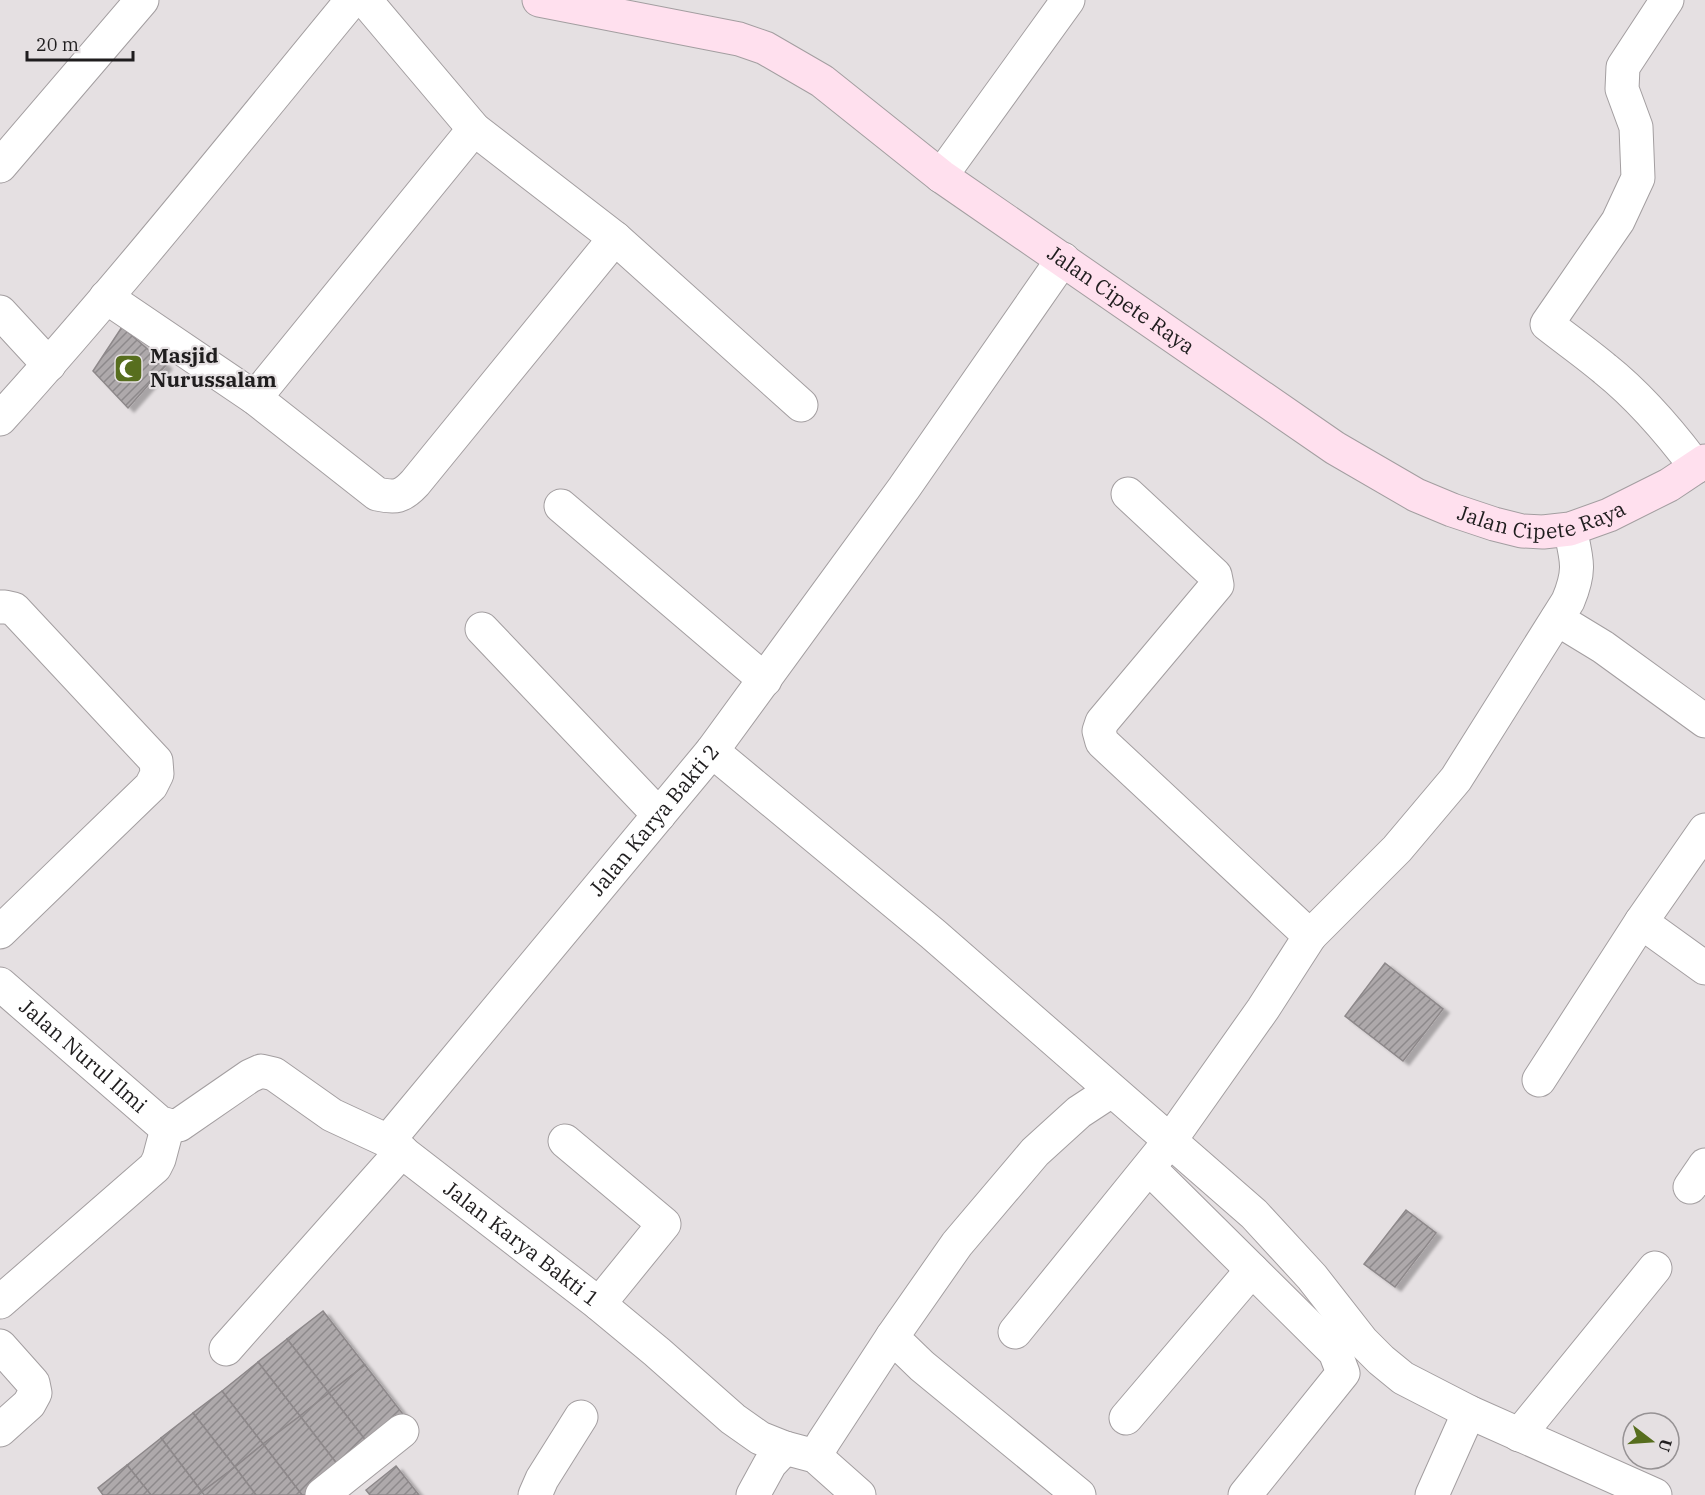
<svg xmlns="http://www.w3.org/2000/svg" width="1705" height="1495" font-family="'IBM Plex Serif',serif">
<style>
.building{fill:url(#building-hatch);stroke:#8d888a;stroke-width:1.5;filter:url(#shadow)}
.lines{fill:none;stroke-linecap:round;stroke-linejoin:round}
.street-casing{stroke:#a39ea0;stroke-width:35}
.secondary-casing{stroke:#a39ea0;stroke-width:35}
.street{stroke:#fff;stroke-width:33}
.secondary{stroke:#ffe0ee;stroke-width:33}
.labels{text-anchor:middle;stroke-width:4.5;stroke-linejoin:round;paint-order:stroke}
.street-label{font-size:21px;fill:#1f1d1e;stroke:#e5e0e2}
.poi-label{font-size:21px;font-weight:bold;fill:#1f1d1e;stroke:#e5e0e2;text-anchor:start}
</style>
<defs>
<pattern id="building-hatch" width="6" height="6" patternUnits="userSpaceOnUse" patternTransform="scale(1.5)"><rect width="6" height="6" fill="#aea9ab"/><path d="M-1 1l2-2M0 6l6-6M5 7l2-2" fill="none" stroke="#8d898b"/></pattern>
<filter id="shadow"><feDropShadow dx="6" dy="4" stdDeviation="1.5" flood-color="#0004"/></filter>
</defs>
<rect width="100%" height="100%" fill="#e5e0e2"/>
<g class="building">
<polygon points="122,327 166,365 128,408 93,371"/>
<polygon points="1385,963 1443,1009 1403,1061 1345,1016"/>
<polygon points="1406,1210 1436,1233 1395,1287 1364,1264"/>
<polygon points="323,1311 365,1365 329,1393 287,1339"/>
<polygon points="287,1339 329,1393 300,1416 258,1362"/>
<polygon points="258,1362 300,1416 263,1444 222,1391"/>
<polygon points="365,1365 406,1418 370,1446 329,1393"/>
<polygon points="222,1391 263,1444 235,1467 193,1413"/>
<polygon points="329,1393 370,1446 341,1469 300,1416"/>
<polygon points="193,1413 235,1467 202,1492 161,1438"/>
<polygon points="300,1416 341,1469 308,1495 302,1495 263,1444"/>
<polygon points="161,1438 202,1492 199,1495 151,1495 127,1465"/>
<polygon points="263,1444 302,1495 256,1495 235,1467"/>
<polygon points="127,1465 151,1495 103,1495 98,1488"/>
<polygon points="396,1466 419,1495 370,1495 366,1490"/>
<polygon points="235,1467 256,1495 204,1495 202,1492"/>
</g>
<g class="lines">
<defs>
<g id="street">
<polyline points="365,0 474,129 615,238 801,405"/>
<path d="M1667 0 1623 67 1622 89 1636 127 1638 178 1618 221 1547 324C1566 339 1586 353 1605 369 1640 397 1669 431 1696 467"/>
<polyline points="0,166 142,0"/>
<polyline points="941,176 1068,0"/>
<path d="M106 297 255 398 377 494C396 498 402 497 415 483L615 238"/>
<polyline points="0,312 49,365"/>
<polyline points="255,398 474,129"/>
<path d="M0 419C122 284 236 141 352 0"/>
<polyline points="561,506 765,680"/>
<polyline points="0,607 5,607 14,609 156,761 157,774 151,786 0,932"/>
<polyline points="1557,619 1603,647 1705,721"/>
<polyline points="482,629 659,815"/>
<polyline points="712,751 933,934 1254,1214 1312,1277 1362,1341 1381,1360 1403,1378 1469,1412 1655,1495"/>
<polyline points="1705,830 1641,922 1705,968"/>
<path d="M1310 936 1397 849 1456 779 1568 601C1581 570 1577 560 1570 529"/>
<path id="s1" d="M0 984 159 1122C166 1125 172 1127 179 1125L250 1076 261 1071 274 1074 332 1115 388 1141 599 1304 657 1352 733 1419 760 1438 785 1448 815 1456 859 1495"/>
<polyline points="1539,1080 1641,922"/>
<path id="s2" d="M388 1141 712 751 904 488 1063 259"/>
<polyline points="565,1141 664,1224 599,1304"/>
<polyline points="1149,1168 1335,1352 1343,1373 1245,1495"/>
<polyline points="1690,1187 1705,1165"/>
<polyline points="0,1302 155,1167 159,1159 168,1125"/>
<polyline points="1015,1332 1169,1142 1263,1009 1310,936 1102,742 1099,731 1102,722 1217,585 1215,575 1128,494"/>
<polyline points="0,1346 33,1383 35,1393 29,1404 0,1430"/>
<polyline points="226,1349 402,1151"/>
<polyline points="1126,1418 1252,1270"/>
<polyline points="1519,1435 1655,1268"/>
<polyline points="815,1456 824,1441 892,1337"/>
<polyline points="322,1495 402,1431"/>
<polyline points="535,1495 542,1479 581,1417"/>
<polyline points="753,1495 770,1464 785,1448"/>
<polyline points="1079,1495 922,1366 892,1337 957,1244 1035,1152 1079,1112 1111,1091"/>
<polyline points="1432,1495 1469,1412"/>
</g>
<g id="secondary">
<path id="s3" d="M539 0 739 39 765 48 822 81 941 176 1335 448 1416 495 1452 510 1494 524 1522 531 1543 532 1570 529 1609 515 1669 485 1705 461"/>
</g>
</defs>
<use href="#street" class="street-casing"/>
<use href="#secondary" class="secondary-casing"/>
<use href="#street" class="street"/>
<use href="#secondary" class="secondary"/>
</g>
<defs>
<symbol id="mosque-square" viewBox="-11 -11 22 22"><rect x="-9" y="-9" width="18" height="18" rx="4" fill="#576e1e" stroke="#e5e0e2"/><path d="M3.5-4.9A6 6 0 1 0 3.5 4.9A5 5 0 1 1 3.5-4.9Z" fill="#fff"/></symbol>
</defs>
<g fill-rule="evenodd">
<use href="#mosque-square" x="112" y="352" width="33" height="33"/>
</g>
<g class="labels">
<g class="street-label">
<text dy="7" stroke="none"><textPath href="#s3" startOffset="668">Jalan Cipete Raya</textPath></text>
<text dy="7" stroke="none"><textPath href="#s3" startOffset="1154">Jalan Cipete Raya</textPath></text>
<text dy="7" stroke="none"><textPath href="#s2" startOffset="417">Jalan Karya Bakti 2</textPath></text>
<text dy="7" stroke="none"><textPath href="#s1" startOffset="110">Jalan Nurul Ilmi</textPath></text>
<text dy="7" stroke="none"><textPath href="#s1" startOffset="644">Jalan Karya Bakti 1</textPath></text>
</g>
<g class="poi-label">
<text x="150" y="363">Masjid<tspan x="150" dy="24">Nurussalam</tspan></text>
</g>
</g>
<g transform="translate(1651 1441) rotate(107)"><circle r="28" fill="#e5e0e2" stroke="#969294" stroke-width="1.5"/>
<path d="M0-4.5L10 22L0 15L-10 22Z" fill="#576e1e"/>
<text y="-9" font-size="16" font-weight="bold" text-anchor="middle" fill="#1f1d1e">U</text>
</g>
<path d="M27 51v9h106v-9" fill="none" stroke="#1f1d1e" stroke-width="3"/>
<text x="36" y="51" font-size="18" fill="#1f1d1e" stroke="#e5e0e2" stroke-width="4.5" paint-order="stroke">20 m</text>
</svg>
